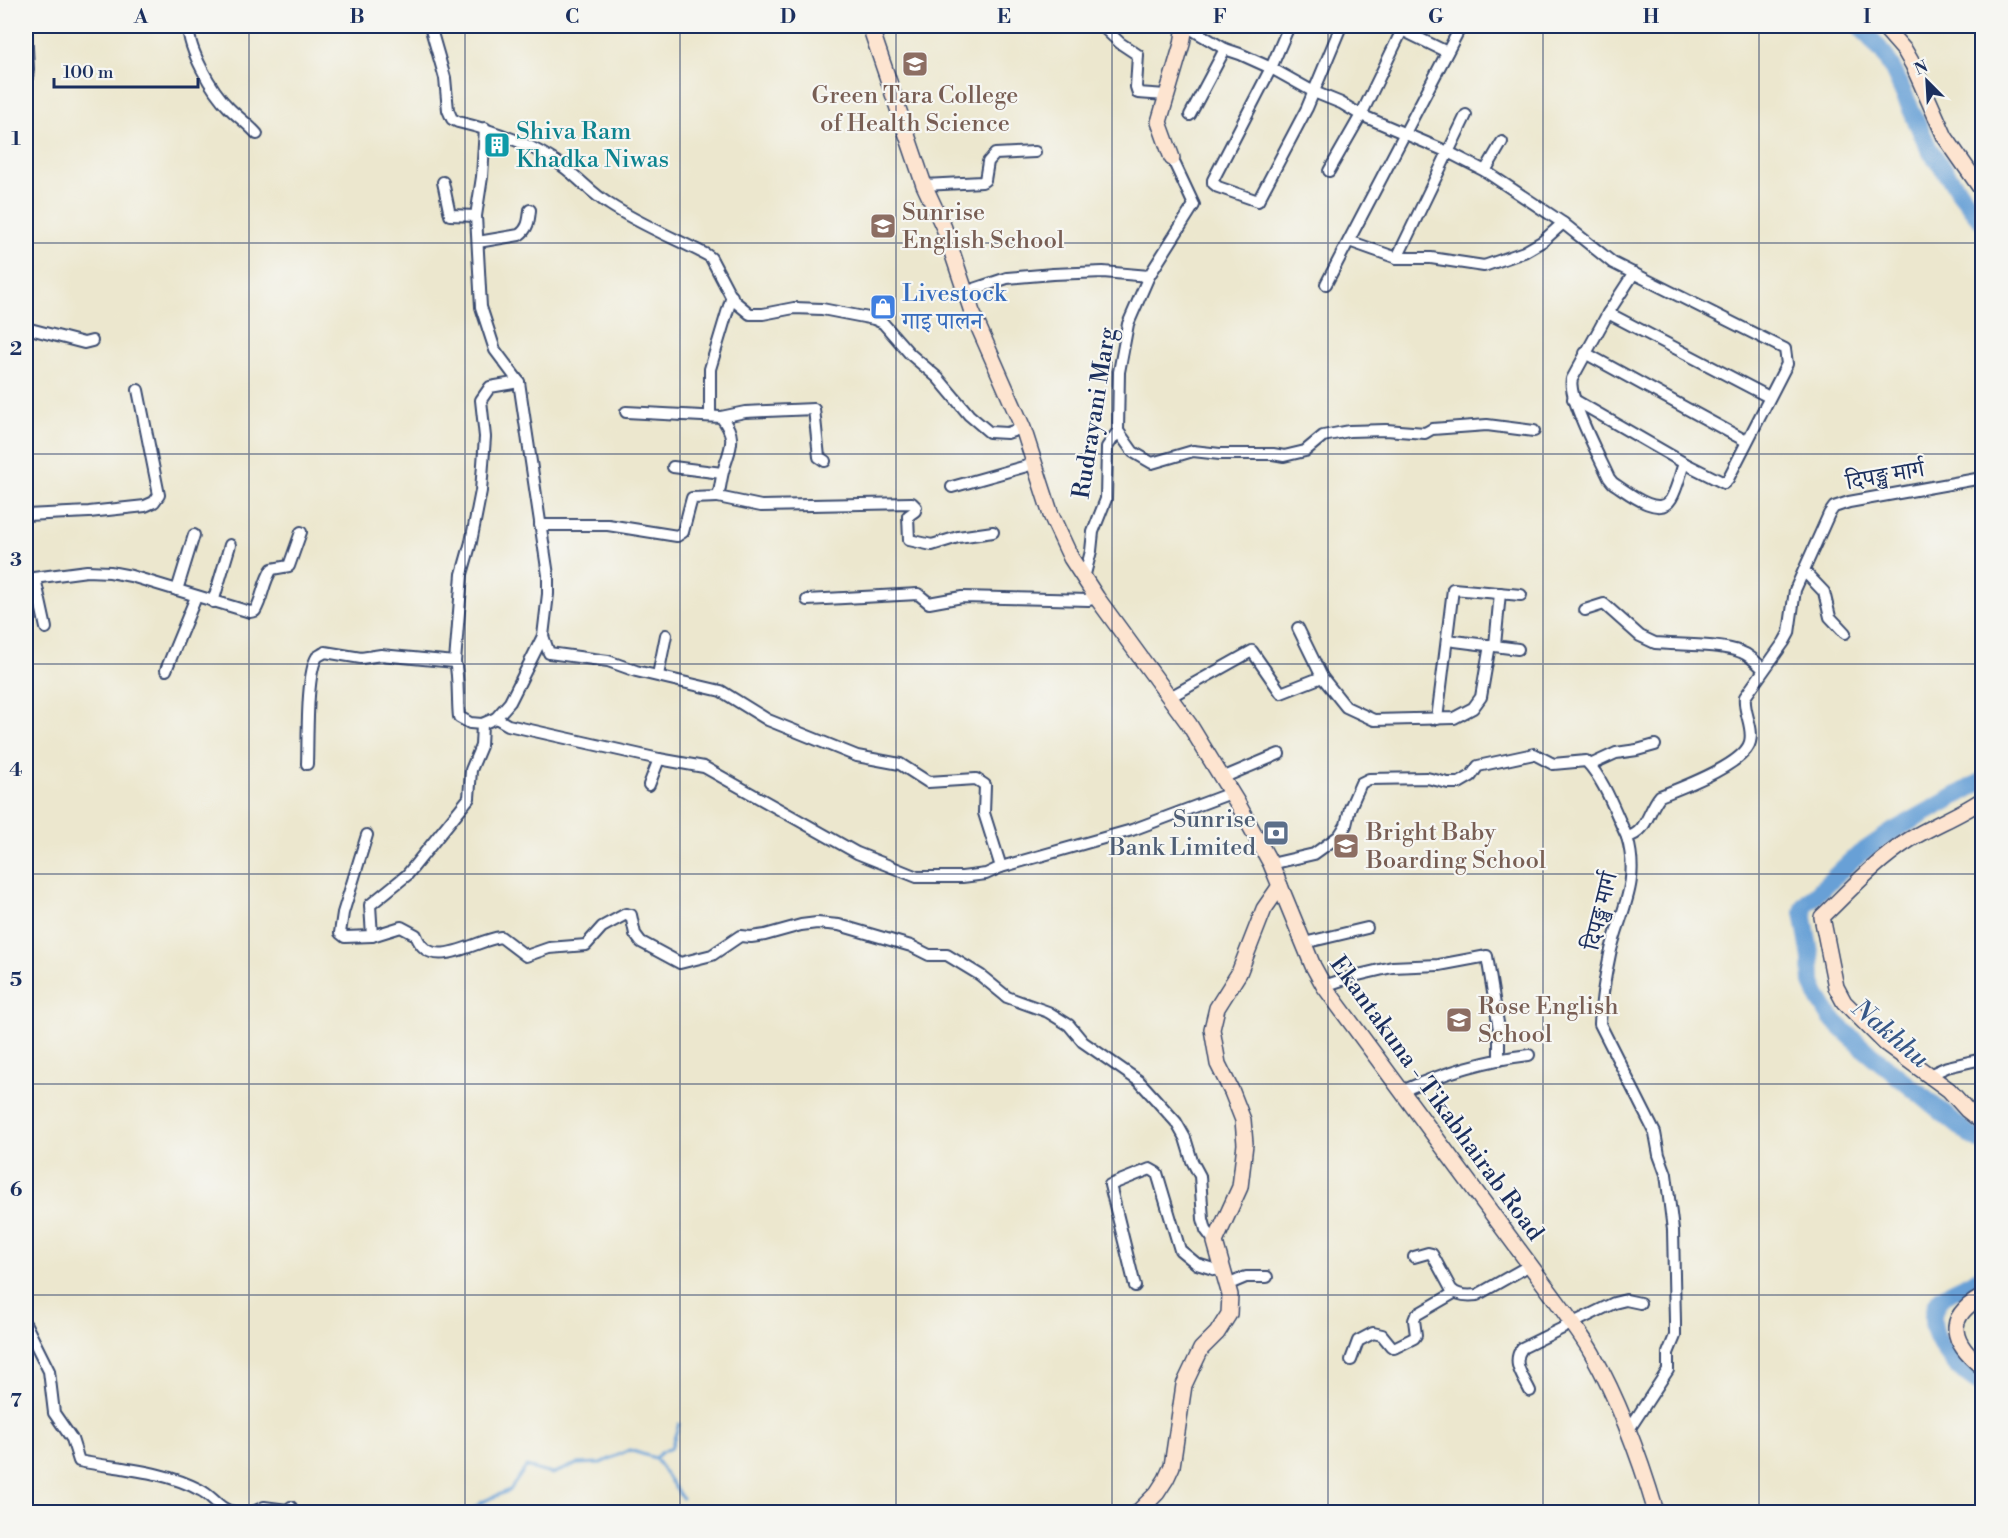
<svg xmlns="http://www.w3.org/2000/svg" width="2008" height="1538" font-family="'Libre Bodoni','Noto Serif Devanagari',serif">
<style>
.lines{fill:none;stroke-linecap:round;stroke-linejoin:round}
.stream{stroke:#67a0d6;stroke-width:3}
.river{stroke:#67a0d6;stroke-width:18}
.street-casing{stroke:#3a4b6f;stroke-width:14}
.secondary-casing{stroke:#3a4b6f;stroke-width:18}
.street{stroke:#fff;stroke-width:10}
.secondary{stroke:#fde4d0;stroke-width:15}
.grid{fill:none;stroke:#1b2f5e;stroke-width:1.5;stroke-opacity:0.55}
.labels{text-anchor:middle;stroke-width:4.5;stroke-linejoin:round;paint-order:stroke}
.education-label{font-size:24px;fill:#785e54;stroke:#f6f6f2;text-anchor:start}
.culture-label{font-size:24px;fill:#0d838f;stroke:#f6f6f2;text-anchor:start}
.shop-label{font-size:24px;fill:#366cbe;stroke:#f6f6f2;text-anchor:start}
.street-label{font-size:24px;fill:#1b2f5e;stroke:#f6f6f2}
.service-label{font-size:24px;fill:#4e5e75;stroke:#f6f6f2;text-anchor:end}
.water-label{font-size:26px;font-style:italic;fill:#365788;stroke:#f6f6f2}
.neatline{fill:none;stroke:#1b2f5e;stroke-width:2}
.grid-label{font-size:20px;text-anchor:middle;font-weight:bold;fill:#1b2f5e}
</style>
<rect width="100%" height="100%" fill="#f6f6f2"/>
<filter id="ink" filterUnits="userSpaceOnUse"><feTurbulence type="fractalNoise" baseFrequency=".0167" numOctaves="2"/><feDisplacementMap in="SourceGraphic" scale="12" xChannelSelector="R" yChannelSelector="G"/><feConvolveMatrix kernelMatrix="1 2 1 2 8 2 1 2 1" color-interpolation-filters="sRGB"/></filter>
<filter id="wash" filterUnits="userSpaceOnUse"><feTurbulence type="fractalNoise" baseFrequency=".008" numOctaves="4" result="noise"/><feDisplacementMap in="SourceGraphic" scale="24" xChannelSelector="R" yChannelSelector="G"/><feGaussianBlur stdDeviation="1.35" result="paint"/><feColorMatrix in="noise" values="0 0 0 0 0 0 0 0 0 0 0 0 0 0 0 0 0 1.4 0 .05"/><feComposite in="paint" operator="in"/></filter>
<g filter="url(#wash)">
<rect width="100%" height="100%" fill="#ece7ce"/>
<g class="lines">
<g class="stream">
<polyline points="655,1458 662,1452 671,1448 679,1424"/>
<polyline points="469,1512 482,1502 510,1490 526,1467 552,1474 577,1464 601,1463 629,1450 655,1458 682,1498"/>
</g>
<g class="river">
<polyline points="1860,26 1884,54 1894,72 1929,149 1972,209 1982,221"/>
<polyline points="1982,781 1895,830 1855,857 1805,905 1803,912 1811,958 1812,982 1817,995 1831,1018 1863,1048 1970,1135 1982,1142"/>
<path d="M1982 1277 1943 1296C1913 1325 1957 1371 1982 1385"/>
</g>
</g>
</g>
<g filter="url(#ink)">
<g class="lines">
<defs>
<g id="street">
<path d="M188 26C189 51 211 90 229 108 238 117 248 124 257 134"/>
<path d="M430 26 445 78 448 110 452 119 458 122C492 130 525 141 555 161 575 173 589 192 609 204 639 224 674 238 707 255L711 258 733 300 750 314H763L794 308 822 309 874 319 883 323 910 354 938 378 969 415 989 432 1007 433 1023 428"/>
<polyline points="1102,26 1120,43 1138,55 1136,87 1138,93 1166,95"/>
<polyline points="1186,26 1225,49 1240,54 1271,68 1314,92 1341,103 1361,115 1448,152 1485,171 1563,223 1613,263 1785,349 1787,364 1728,479 1724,483 1684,463 1573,399"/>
<polyline points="1289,26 1271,68 1213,180 1213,183 1218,187 1258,201 1307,108 1341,26"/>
<polyline points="1402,30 1447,52"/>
<polyline points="26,88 28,69 26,26"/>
<polyline points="1190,115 1225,49"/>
<polyline points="1329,171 1361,115 1404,26"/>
<polyline points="1485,171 1502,142"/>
<polyline points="443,182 450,215 476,216"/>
<polyline points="924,185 982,182 985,180 988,162 995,154 1035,152"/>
<polyline points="1349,241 1397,258 1431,258 1484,266 1524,252 1543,241 1563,223"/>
<path d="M478 242 519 235C528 229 529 221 530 210"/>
<polyline points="1397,258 1466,115"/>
<path d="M1634 273 1608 313 1572 379C1567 397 1600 458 1609 478L1613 483C1626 491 1659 519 1671 499 1677 489 1680 475 1684 463"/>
<polyline points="1326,284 1461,26"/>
<polyline points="965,292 1007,278 1053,274 1103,272 1149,276"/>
<polyline points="1608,313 1769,397"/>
<polyline points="26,328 84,343 92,341"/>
<polyline points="1585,353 1746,441"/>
<path d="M626 412 721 417C739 439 729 449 723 472 721 480 720 489 718 497L761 506 912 503 916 507 915 511 908 516 909 540 932 545 958 537 993 532"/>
<polyline points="710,416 710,369 732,296"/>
<polyline points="721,417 745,412 814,409 819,457 825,461"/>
<polyline points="1118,431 1133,452 1152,463 1193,451 1220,454 1273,454 1284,456 1305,451 1323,436 1349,431 1386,430 1425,433 1432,429 1487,425 1534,431"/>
<polyline points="673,467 722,473"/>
<polyline points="952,487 1034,464"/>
<polyline points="26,515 89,512 145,506 154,502 159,495 138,390"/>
<polyline points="540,525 608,525 677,536 683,532 692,498 718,497"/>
<polyline points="1804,571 1824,592 1830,617 1845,633"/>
<polyline points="35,578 46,628"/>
<polyline points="1084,578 1091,551 1093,532 1106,499 1107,447 1118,431 1119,372 1128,324 1149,276 1194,205 1172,158"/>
<path d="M26 579 87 571 110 572 131 576 250 612 255 611C263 598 263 582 272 569L289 566 301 532"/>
<polyline points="177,590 194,535"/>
<polyline points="807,600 918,594 929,603 962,597 1089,600 1097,598"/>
<polyline points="213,602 230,545"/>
<path d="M1585 610 1604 604 1640 636 1655 643C1678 645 1721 644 1741 652 1750 655 1756 662 1763 669"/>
<polyline points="1298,628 1322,677 1346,707 1374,720 1454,718 1473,708 1481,697 1490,645"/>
<polyline points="543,636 549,653 608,661 636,671 721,691 768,720 857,756 900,764 928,782 976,779 985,785 984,813 1001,867"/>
<polyline points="1447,640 1518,649"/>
<polyline points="1495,645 1500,593"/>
<polyline points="166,670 196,597"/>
<polyline points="658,675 666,635"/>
<polyline points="1170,697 1252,651 1281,693 1322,677"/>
<polyline points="496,718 508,725 659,759 704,767 857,853 917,877 962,877 986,874 1001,867 1132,830 1231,793"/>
<polyline points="1437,719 1453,589 1521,595"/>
<path d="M482 724 470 723 459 717C457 700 459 677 455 662L462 574 471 542 481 491 485 437 481 400 490 387 519 382 495 350 481 307 476 216 482 177 485 128"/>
<path d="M307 764C308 742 306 674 317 657 318 656 324 653 325 652L361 658 381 655 455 662"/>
<polyline points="1590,765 1616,753 1637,750 1655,745"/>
<polyline points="1222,778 1279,754"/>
<polyline points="649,785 659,759"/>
<path d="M367 835 343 913 340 933 345 937 372 936 401 927 416 935C430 974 474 940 501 937L526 956 549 948 586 945 602 927 626 914 631 915 635 934 641 942 680 963 712 955 740 936 751 937 765 935 801 925 817 923 839 925 911 946 929 955H947L980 975 1007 997 1048 1012 1069 1025 1083 1042 1139 1081 1176 1122 1185 1138 1192 1161 1200 1176 1203 1219 1206 1230 1215 1242"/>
<path d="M1271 864 1314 854 1339 836 1346 825 1350 808 1361 783 1369 779 1427 778 1448 783H1459L1471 776 1478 766 1534 754 1553 764 1586 761C1605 781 1615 812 1627 837"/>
<polyline points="372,936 370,905 407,875 469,798 471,770 481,746 482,724 496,718 510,702 543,636 548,594 548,575 519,382"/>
<polyline points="1304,943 1367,928"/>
<polyline points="1324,986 1354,976 1392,967 1439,965 1487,956 1499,1029 1499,1060"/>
<polyline points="1929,1075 1947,1067 1982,1059"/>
<path d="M1402 1091C1443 1073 1485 1060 1529 1055"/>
<path d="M1414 1257 1428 1253 1432 1254 1451 1289C1457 1296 1468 1296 1477 1295L1530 1265"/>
<polyline points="1227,1285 1246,1277 1267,1277"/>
<polyline points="1135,1286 1110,1185 1150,1169 1157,1173 1180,1250 1197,1264 1223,1272"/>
<path d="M26 1325 49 1371 54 1413 72 1439 79 1461C119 1469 163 1470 200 1490 213 1496 219 1510 234 1512"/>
<polyline points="1351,1360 1358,1341 1373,1333 1382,1335 1391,1346 1394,1348 1414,1338 1416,1335 1414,1320 1416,1315 1454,1293"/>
<path d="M1530 1391C1523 1376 1511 1363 1522 1348L1614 1303 1626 1300 1640 1303"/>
<path d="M1628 1431 1668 1370V1353L1675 1336V1321L1673 1230 1666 1174 1659 1155 1655 1133 1600 1024C1601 1000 1605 977 1610 954 1620 911 1641 884 1627 837 1647 833 1648 810 1660 796 1680 788 1744 765 1750 742 1754 727 1743 712 1745 697L1784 642 1789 633 1795 590 1829 514 1834 507 1849 502 1982 478"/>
<polyline points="253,1512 264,1507 287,1510 291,1507"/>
</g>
<g id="secondary">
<path d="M870 26 924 185 944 228 972 312 1023 428 1051 515 1071 558 1097 598 1189 724 1238 804 1271 864 1313 966 1324 986 1561 1307C1571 1322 1583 1337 1592 1353 1620 1403 1640 1458 1656 1512"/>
<polyline points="1883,26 1905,51 1913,65 1945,137 1982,190"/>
<polyline points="1172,158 1159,122 1182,44 1185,26"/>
<path d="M1982 800C1959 816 1933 825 1909 840 1876 861 1850 890 1822 917L1836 987 1844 1002 1885 1043 1949 1090 1967 1110 1982 1122"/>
<path d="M1982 1297C1943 1318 1952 1343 1982 1367"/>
<polyline points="1138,1512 1157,1493 1166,1479 1172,1466 1184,1385 1201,1349 1217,1333 1229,1314 1230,1295 1215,1242 1240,1187 1245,1144 1243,1120 1232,1092 1218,1064 1212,1029 1217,1008 1239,973 1264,909 1280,886"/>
</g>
</defs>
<use href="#street" class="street-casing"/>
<use href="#secondary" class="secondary-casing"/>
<use href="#street" class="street"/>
<use href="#secondary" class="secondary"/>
</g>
</g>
<path class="grid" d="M249 26V1512M465 26V1512M680 26V1512M896 26V1512M1112 26V1512M1328 26V1512M1543 26V1512M1759 26V1512M26 243H1982M26 454H1982M26 664H1982M26 874H1982M26 1084H1982M26 1295H1982"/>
<defs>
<symbol id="university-square" viewBox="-11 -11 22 22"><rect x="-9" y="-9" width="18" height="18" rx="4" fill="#8d6e63" stroke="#f6f6f2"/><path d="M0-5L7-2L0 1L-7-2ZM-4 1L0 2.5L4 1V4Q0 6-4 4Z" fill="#fff"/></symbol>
<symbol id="building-square" viewBox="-11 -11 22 22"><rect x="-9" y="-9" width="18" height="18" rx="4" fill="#0f9aa8" stroke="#f6f6f2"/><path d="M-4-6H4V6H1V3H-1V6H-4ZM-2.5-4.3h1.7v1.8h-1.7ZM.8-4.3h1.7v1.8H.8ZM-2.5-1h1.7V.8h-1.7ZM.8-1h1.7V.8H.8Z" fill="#fff"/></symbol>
<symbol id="school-square" viewBox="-11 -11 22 22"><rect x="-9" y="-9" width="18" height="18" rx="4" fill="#8d6e63" stroke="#f6f6f2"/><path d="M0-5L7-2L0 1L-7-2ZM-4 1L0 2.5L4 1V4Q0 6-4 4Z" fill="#fff"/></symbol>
<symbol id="shop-square" viewBox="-11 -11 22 22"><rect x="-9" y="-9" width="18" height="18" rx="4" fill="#3f7fe0" stroke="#f6f6f2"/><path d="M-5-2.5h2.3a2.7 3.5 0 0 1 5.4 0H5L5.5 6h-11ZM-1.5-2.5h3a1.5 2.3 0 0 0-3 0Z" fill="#fff"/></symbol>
<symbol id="bank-square" viewBox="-11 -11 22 22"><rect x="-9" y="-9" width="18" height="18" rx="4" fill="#5c6f8a" stroke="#f6f6f2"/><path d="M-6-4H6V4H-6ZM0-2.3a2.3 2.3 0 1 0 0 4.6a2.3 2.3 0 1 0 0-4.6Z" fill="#fff"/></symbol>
</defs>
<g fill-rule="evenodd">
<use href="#university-square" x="900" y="49" width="30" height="30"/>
<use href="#building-square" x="482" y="130" width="30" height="30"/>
<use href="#school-square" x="868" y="211" width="30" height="30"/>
<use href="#shop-square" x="868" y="292" width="30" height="30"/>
<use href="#bank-square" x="1261" y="818" width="30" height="30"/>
<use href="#school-square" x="1331" y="831" width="30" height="30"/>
<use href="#school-square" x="1444" y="1005" width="30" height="30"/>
</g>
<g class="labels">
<g class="education-label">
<text x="915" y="103" text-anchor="middle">Green Tara College<tspan x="915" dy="28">of Health Science</tspan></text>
<text x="902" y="220">Sunrise<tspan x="902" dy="28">English School</tspan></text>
<text x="1366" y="840">Bright Baby<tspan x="1366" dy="28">Boarding School</tspan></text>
<text x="1478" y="1014">Rose English<tspan x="1478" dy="28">School</tspan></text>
</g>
<g class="culture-label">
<text x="516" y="139">Shiva Ram<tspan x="516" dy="28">Khadka Niwas</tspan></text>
</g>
<g class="shop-label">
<text x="902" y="301">Livestock<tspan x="902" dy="28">गाइ पालन</tspan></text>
</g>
<g class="street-label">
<text transform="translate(1094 413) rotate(-81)" y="8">Rudrayani Marg</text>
<text transform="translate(1885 475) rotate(-10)" y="8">दिपङ्ख मार्ग</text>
<text transform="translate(1600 911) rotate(-76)" y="8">दिपङ्ख मार्ग</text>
<text transform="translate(1437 1098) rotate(54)" y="8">Ekantakuna - Tikabhairab Road</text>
</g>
<g class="service-label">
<text x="1256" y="827">Sunrise<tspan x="1256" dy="28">Bank Limited</tspan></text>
</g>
<g class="water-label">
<text transform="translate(1891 1033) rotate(40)" y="9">Nakhhu</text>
</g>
</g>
<rect width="2008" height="1538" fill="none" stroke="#f6f6f2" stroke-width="66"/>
<g transform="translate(1927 81) rotate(336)" stroke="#f6f6f2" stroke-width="4.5" paint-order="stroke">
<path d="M0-4.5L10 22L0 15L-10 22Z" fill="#1b2f5e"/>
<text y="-9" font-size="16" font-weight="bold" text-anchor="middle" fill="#1b2f5e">N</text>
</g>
<path d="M54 78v9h144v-9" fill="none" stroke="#1b2f5e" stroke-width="3"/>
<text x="63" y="78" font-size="18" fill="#1b2f5e" stroke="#f6f6f2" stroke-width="4.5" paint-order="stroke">100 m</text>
<rect x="33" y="33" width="1942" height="1472" class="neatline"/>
<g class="grid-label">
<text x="141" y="23">A</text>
<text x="357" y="23">B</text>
<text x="572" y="23">C</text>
<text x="788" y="23">D</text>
<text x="1004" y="23">E</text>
<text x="1220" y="23">F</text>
<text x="1436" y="23">G</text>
<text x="1651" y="23">H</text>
<text x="1867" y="23">I</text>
<text x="16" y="145">1</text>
<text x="16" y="355">2</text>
<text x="16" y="566">3</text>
<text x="16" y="776">4</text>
<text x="16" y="986">5</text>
<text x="16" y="1196">6</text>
<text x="16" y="1407">7</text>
</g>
</svg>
